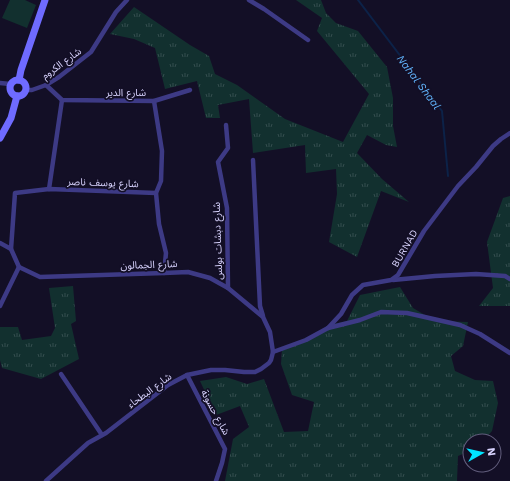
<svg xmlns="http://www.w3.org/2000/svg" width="510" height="481" font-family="'Work Sans','Noto Sans Arabic',sans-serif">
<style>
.grass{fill:url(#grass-tufts)}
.pitch{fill:#12302f}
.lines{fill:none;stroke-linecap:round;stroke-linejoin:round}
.stream{stroke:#0c2248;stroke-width:2}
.street{stroke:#3d3a85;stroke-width:4.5}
.secondary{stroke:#6f6bff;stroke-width:7}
.labels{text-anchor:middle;stroke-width:3.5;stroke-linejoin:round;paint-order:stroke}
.street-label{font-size:10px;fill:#d9d4ff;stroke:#130f26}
.water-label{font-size:11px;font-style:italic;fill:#62b6ff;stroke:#130f26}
</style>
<defs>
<pattern id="grass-tufts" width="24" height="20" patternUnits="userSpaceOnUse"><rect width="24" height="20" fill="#12302f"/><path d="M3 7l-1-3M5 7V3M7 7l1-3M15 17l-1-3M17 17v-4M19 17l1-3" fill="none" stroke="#344d4e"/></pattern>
</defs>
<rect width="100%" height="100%" fill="#130f26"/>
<g class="grass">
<polygon points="296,0 321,0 326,13 336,23 358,31 387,67 393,98 393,126 397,147 386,145 367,135 357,153 382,179 409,202 381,191 357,257 329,242 337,194 336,169 306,173 305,145 253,153 249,99 218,105 220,118 206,118 197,81 165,89 155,48 134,39 110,34 134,7 190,45 209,56 215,74 237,85 285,119 343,142 369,94 317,31 322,18"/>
<polygon points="510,196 510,306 479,306 493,288 487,242 503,198"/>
<polygon points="73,286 76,321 71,324 79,359 41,379 2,368 0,360 0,327 18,327 22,340 51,336 55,328 49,288"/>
<polygon points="400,287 413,308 435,321 468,322 463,346 451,356 455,371 475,380 493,381 498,403 492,431 483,441 470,441 470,451 458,456 457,481 225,481 233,439 249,427 240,406 216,415 200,381 226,377 247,384 264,379 284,432 308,431 314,402 292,395 281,364 282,350 333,324 347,321 360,295"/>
</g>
<polygon class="pitch" points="10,0 25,0 36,5 27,28 2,18"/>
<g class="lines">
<polyline class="stream" points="358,0 442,111 448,176"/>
<g class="street">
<polyline points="249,0 264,9 308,40"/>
<polyline points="0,83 10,84"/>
<polyline points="46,85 62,100 154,101 190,90"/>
<polyline points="25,90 32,90 46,85 59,77 91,52 116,12 127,0"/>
<polyline points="154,101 162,151 161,181 156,193 159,224 166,253 164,273"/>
<polyline points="226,125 228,148 218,162 227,208 228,288"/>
<polyline points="253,160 260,306 263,316"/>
<polyline points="49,189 62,100"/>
<polyline points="0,243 11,249 19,267 40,277 164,273 188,272 210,278 228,288 263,317 270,332 273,352 271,360 269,363 261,369 255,372 244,372 225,370 211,370 187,375 168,385 106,433 88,443 46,481"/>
<polyline points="11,249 15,193 49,189 156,193"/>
<polyline points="393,280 435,276 476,274 505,276 510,279"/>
<polyline points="0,306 19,267"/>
<polyline points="328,328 360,320 381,312 407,313 460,325 480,334 510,353"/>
<polyline points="273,352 306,340 328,328 341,314 352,295 363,285 391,280 398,275 424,231 458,186 476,167 493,146 501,139 510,133"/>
<polyline points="61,374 102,435"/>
<polyline points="187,375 225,449 222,463 216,481"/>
</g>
<g class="secondary">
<circle cx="18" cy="88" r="8"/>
<polyline points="19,80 21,70 45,0"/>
<polyline points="0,138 11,118 17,96"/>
</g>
</g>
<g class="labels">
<g class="street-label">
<text transform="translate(61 63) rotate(-36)" y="4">شارع الكروم</text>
<text x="126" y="96">شارع الدير</text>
<text transform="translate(103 182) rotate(2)" y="4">شارع يوسف ناصر</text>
<text transform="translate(217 241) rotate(-92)" y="4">شارع دبشات بولس</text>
<text transform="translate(404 248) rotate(-60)" y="4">BURNAD</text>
<text transform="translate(149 264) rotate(-2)" y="4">شارع الجمالون</text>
<text transform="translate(149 390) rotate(-36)" y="4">شارع البطحاء</text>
<text transform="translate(216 412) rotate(62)" y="4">شارع حسونة</text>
</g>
<g class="water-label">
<text transform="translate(419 82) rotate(53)" y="4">Nahal Shaal</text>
</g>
</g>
<g transform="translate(482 453) rotate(82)"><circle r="19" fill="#130f26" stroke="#625e7d"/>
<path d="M0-3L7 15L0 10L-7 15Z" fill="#00e5ff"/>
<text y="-6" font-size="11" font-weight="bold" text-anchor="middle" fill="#d9d4ff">N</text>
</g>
</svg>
